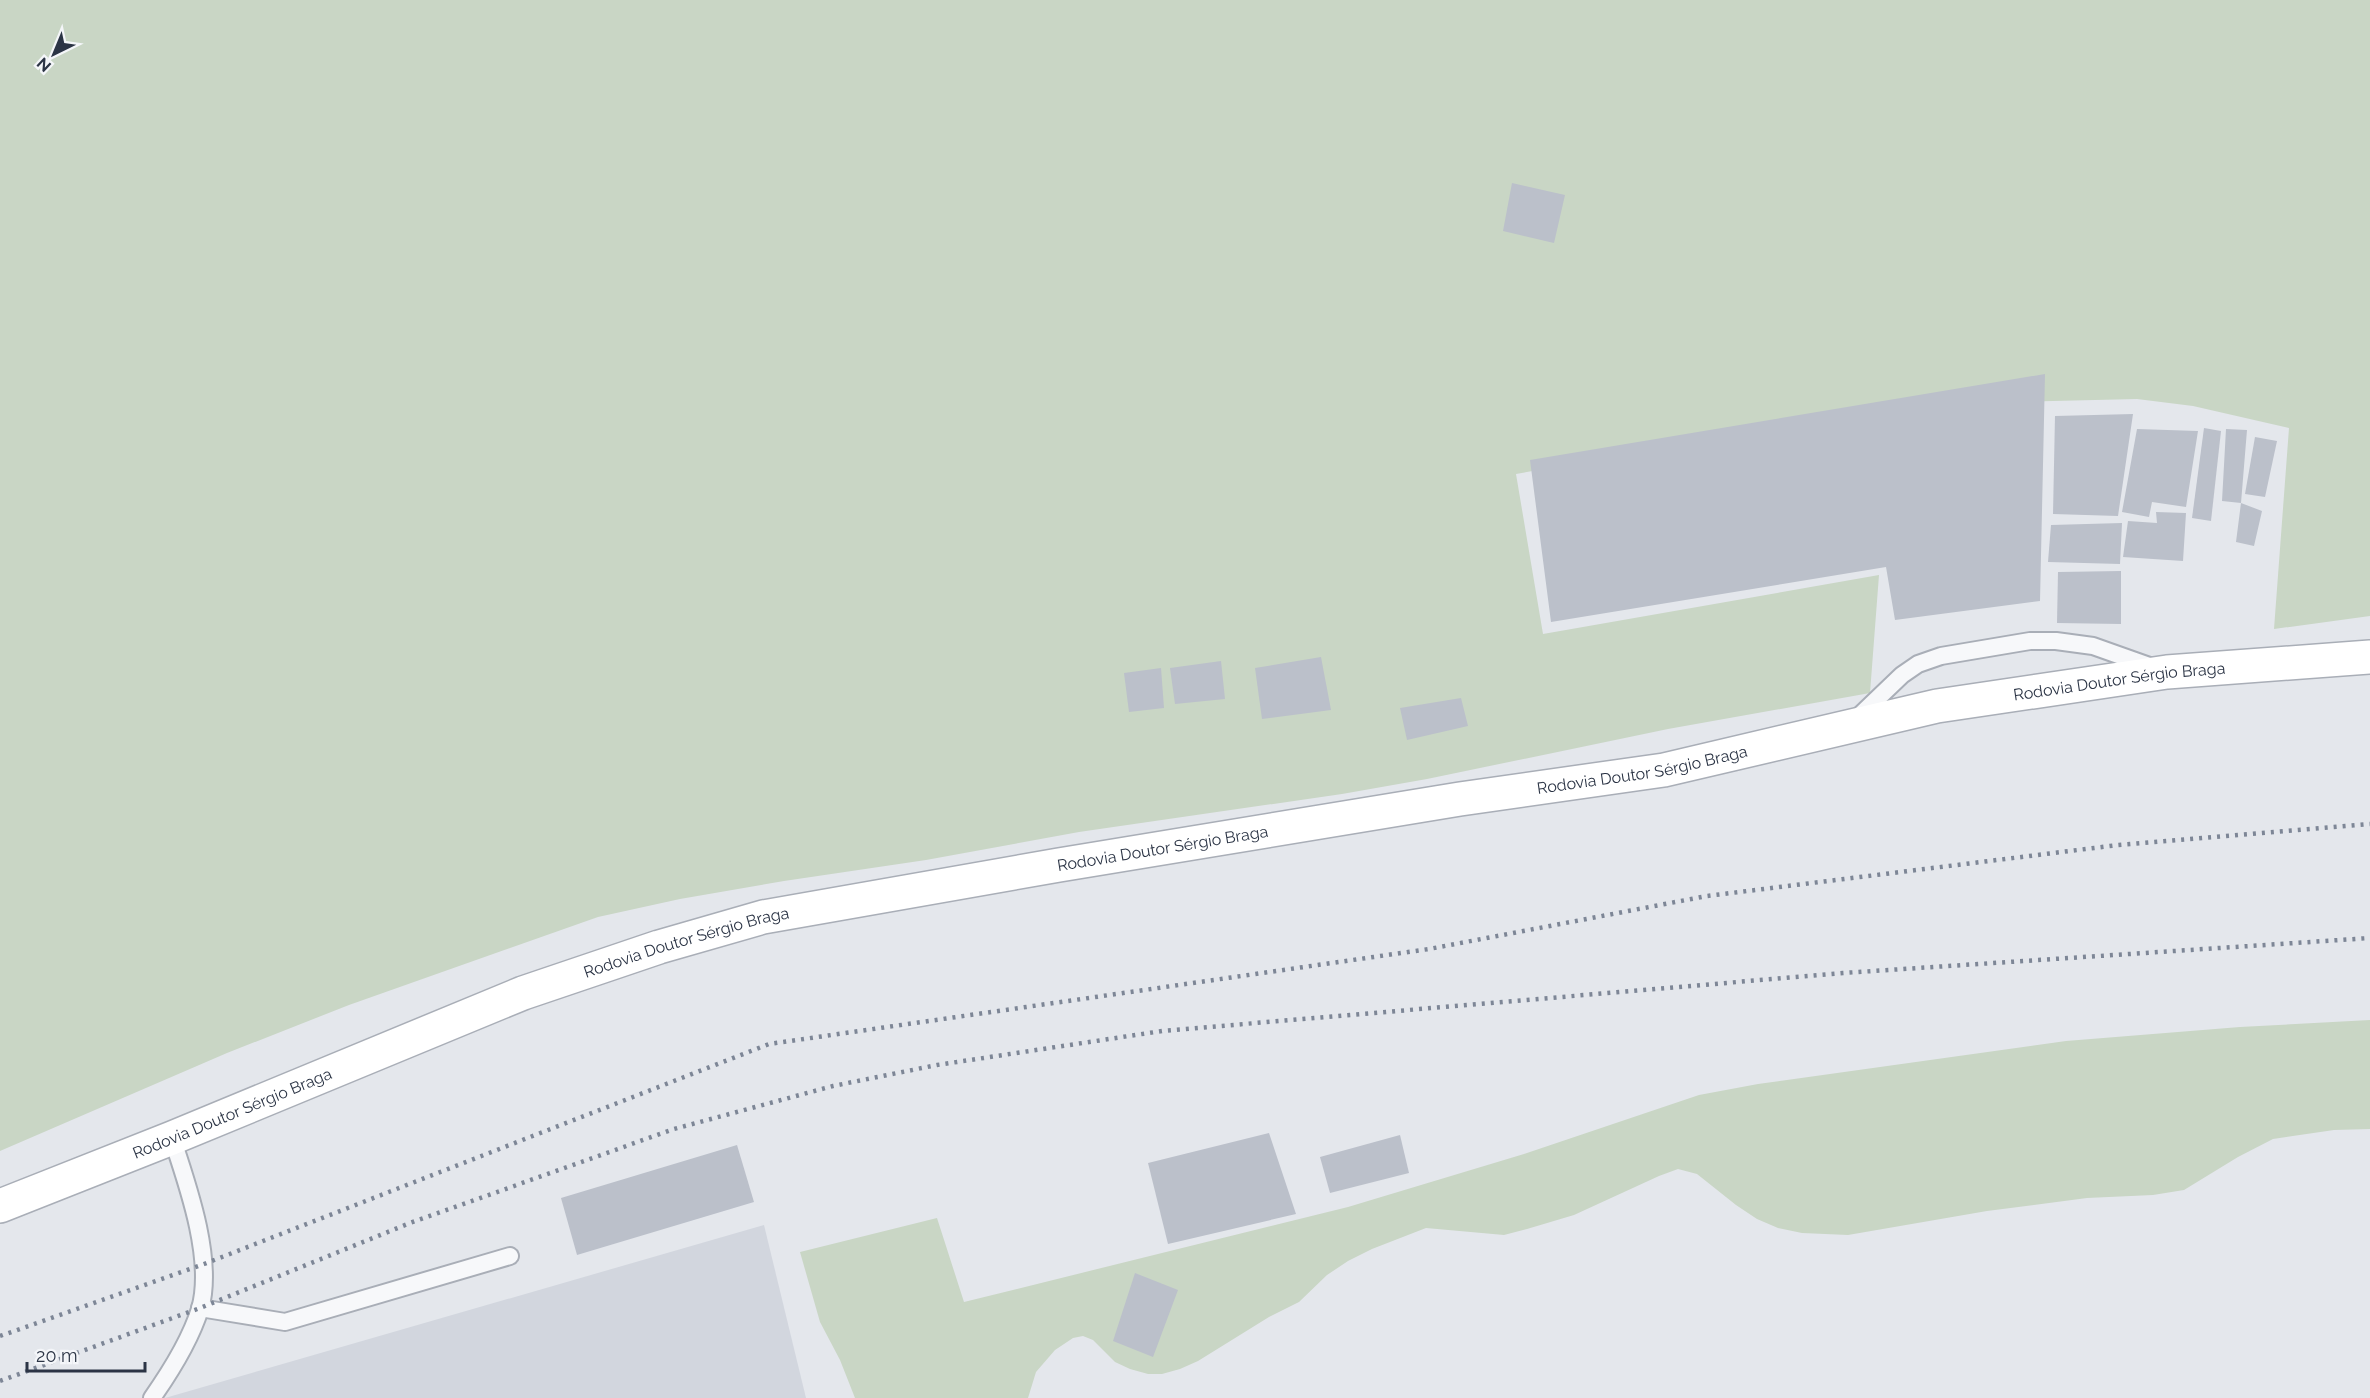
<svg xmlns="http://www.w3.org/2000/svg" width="2370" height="1398" font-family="Raleway,sans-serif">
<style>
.built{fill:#d2d6de}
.green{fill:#c9d6c5}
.building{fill:#bbc0ca}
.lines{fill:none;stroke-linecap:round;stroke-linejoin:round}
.lane-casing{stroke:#a9aeb7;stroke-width:20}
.secondary-casing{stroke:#a9aeb7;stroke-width:36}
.lane{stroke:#f7f8fa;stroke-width:16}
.secondary{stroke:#fff;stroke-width:33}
.rail{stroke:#7d8696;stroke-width:4.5;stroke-dasharray:3 6;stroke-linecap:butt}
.labels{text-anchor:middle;stroke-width:5;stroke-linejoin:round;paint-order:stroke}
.street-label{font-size:16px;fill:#2b3445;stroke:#f4f6f9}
</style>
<rect width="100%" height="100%" fill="#e4e7ec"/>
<polygon class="built" points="764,1225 806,1398 165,1398"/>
<g class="green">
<polygon points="0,0 2370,0 2370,616 2274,629 2289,428 2193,406 2137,399 1968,403 1793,425 1516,474 1543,634 1879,575 1870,693 1668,729 1427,779 1342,794 1079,832 926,860 784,881 680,899 598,917 349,1005 227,1053 0,1151"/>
<polygon points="2370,1020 2370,1129 2334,1130 2273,1139 2238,1157 2184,1190 2153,1195 2087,1198 1987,1211 1848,1235 1802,1233 1778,1228 1757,1219 1736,1205 1697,1174 1678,1169 1659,1176 1574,1215 1527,1229 1504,1235 1426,1228 1372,1249 1348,1261 1327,1275 1299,1302 1269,1317 1198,1361 1180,1369 1162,1374 1148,1374 1130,1369 1115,1362 1093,1340 1083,1336 1073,1338 1055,1350 1036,1372 1028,1398 855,1398 840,1360 820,1322 800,1252 937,1218 964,1302 1348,1207 1524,1154 1699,1095 1758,1084 2066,1041 2240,1027"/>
</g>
<g class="building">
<polygon points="1512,183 1565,195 1554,243 1503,231"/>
<polygon points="2045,374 2040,601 1895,620 1886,567 1551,622 1530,460"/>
<polygon points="2133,414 2118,516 2053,514 2055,416"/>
<polygon points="2204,428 2221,431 2211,521 2192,518"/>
<polygon points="2137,429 2198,431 2186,507 2152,502 2149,517 2122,512"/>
<polygon points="2226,429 2247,430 2241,503 2262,511 2254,546 2236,542 2241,503 2222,501"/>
<polygon points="2255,437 2277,441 2265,497 2245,494"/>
<polygon points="2156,512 2186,513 2183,561 2123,557 2128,521 2157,523"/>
<polygon points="2122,523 2120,564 2048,562 2051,525"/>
<polygon points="2121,571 2121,624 2057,623 2058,572"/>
<polygon points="1321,657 1331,710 1262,719 1255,668"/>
<polygon points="1221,661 1225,699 1175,704 1170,668"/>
<polygon points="1161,668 1164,708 1129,712 1124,673"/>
<polygon points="1461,698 1468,726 1407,740 1400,708"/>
<polygon points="1269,1133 1296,1214 1168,1244 1148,1163"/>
<polygon points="1400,1135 1409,1173 1330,1193 1320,1157"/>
<polygon points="737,1145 754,1202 577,1255 561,1198"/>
<polygon points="1135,1273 1178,1290 1153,1357 1113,1341"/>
</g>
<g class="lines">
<defs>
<g id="lane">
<polyline points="1855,720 1902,675 1918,664 1941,656 2030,641 2056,641 2093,646 2155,668"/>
<polyline points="200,1308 285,1322 510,1256"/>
<path d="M152 1398C171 1371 190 1341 200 1309 214 1260 188 1186 172 1138"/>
</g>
<g id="secondary">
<path id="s1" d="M0 1206 172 1138 523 993 659 947 763 917 1059 865 1460 799 1664 770 1937 706 2167 672 2370 657"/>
</g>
</defs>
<use href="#lane" class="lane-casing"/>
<use href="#secondary" class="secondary-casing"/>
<use href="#lane" class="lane"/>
<use href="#secondary" class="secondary"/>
<g class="rail">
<polyline points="0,1336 204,1264 769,1044 1429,949 1707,896 2118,845 2370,824"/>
<polyline points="0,1381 200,1308 410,1223 674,1129 833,1086 937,1065 1162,1031 1843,973 2370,938"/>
</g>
</g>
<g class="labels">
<g class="street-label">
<text dy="6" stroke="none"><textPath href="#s1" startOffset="2194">Rodovia Doutor Sérgio Braga</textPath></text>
<text dy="6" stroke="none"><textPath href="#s1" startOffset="1708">Rodovia Doutor Sérgio Braga</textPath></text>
<text dy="6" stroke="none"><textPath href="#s1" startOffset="1222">Rodovia Doutor Sérgio Braga</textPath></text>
<text dy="6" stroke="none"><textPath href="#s1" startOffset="736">Rodovia Doutor Sérgio Braga</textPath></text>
<text dy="6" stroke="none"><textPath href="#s1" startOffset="250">Rodovia Doutor Sérgio Braga</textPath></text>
</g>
</g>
<g transform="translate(54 54) rotate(223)" stroke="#f4f6f9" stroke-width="4.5" paint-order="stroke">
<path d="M0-4.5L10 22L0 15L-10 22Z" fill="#2b3445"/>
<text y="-9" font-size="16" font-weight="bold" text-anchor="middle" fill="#2b3445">N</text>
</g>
<path d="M27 1362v9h118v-9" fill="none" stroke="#2b3445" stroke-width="3"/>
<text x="36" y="1362" font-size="18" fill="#2b3445" stroke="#f4f6f9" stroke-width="4.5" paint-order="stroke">20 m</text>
</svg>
